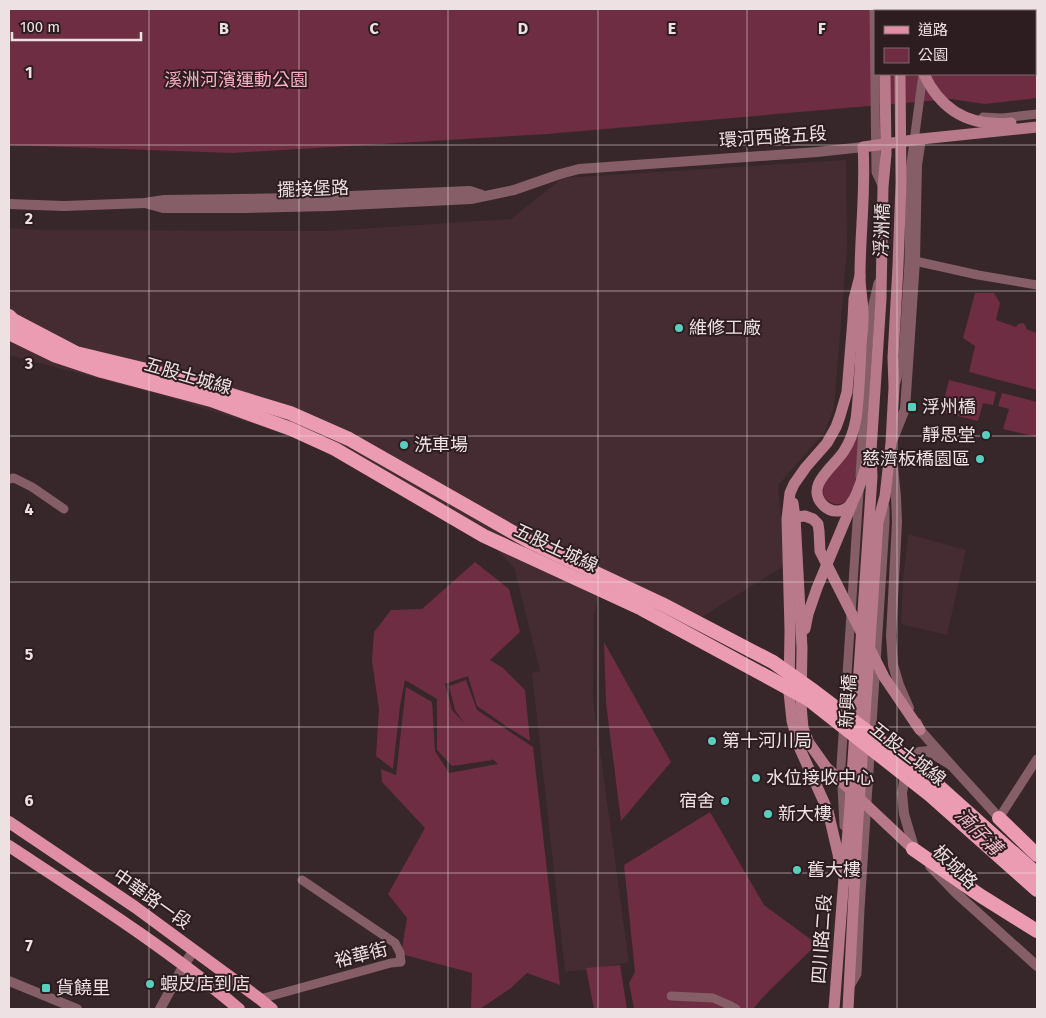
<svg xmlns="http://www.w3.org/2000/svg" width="1046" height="1018" font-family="'Fira Sans','Noto Sans TC',sans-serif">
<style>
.built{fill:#442c32}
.green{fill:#6e2d42;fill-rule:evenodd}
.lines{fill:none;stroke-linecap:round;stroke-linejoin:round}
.minor{stroke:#855e68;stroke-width:9}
.tertiary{stroke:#855e68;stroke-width:10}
.secondary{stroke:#b8798a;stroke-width:11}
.primary{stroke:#df8ea5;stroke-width:12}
.trunk{stroke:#eb9cb2;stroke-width:14}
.grid{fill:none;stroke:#ede1e4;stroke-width:1;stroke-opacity:0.55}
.poi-dot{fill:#5acebc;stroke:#2d1c20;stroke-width:2}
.labels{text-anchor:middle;stroke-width:4;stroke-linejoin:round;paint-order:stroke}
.park-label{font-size:18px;fill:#fbb1c5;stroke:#2d1c20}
.street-label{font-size:18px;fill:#ede1e4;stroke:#2d1c20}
.poi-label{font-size:18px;fill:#ede1e4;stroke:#2d1c20;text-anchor:start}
.water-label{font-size:19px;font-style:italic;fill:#f0becb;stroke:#2d1c20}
.grid-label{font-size:16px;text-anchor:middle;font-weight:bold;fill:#ede1e4;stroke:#2d1c20;stroke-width:4;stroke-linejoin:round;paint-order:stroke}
</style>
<rect width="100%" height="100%" fill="#37262a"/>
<g class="built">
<polygon points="846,160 847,248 834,408 825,432 778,485 785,565 673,635 603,575 594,615 593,699 629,962 591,969 565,972 532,673 540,671 514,567 496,549 301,439 161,395 9,355 9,228 40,230 325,231 511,219 562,178"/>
<polygon points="908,534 966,550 947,635 901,624 903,579"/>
</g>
<g class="green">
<path d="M9 9H1037V98L985 104 951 99 547 134 232 153 9 145ZM875 11H1035V74H875Z"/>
<polygon points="975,293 994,293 1000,303 996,320 1016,327 1018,324 1023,323 1026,326 1026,329 1037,333 1037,390 969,372 975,346 963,338"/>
<polygon points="949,380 996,392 993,405 983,403 978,421 941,412"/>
<polygon points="1002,393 1037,402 1037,437 1003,429 1009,409 998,406"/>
<path d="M861 414C860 432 862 500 840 504 835 505 830 503 826 499 816 484 836 470 844 460 848 455 852 449 854 444 859 434 860 424 861 414Z"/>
<polygon points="475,562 509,589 520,632 490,660 503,668 525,690 530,741 509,728 477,706 468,676 445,684 452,710 464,723 455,710 449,686 466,680 477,710 533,747 560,985 527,973 511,988 480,1009 471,1009 472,973 401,954 407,918 388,894 425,828 382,782 381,769 396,775 406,687 432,702 435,751 449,773 498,764 492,758 493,760 452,766 437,750 437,699 405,680 400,706 393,769 376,756 379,709 372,661 374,632 391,610 422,609"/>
<polygon points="604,642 671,762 621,821 606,703"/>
<polygon points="710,812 764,905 817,944 765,995 753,1009 634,1009 629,983 635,972 624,865"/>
<polygon points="620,965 627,1009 594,1009 586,968"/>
</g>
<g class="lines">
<g class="minor">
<polyline points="874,9 876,172 883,187"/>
<polyline points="926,11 926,9"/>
<polyline points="983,117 1002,118 1037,114"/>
<polyline points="915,261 978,275 1037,285"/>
<polyline points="896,382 903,358 909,262 910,171 923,74"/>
<polyline points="860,476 870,317 878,283"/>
<polyline points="9,479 14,478 32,487 64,509"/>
<polyline points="999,818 1037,759"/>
<polyline points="844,826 841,766 859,492"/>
<polyline points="850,986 857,974 860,909 885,524 885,507"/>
<polyline points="671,996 713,998 729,1005 736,1009"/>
<polyline points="260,999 391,963 401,962 400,953 395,943 302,880"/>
</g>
<g class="tertiary">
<polyline points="145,203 163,208 246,208 329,206 471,199 514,190 560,174 579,169 817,152 863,147"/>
<polyline points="9,204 64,206 145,203 164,200 304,198 470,191 482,195"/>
<polyline points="893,439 905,409 915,261 917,165 921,139"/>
<polyline points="892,456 896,497 897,522 891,636 893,665 899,685 909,708"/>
<polyline points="917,723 920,730 951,765"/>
<polyline points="915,851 904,814 902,793 908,759 919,752 928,751 951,765 1003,822"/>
<polyline points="930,866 956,893 1037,966"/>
<polyline points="9,981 77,1009"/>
<polyline points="160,1009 184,965 194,950"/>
</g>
<g class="secondary">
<polyline points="884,9 884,11"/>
<polyline points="899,9 899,11"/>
<polyline points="917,9 917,11"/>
<path d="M924 74C941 111 970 127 1011 123"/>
<path d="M868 460C864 471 859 493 852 502 846 513 832 514 823 505 804 485 835 466 844 451 850 442 854 430 856 419 859 396 860 372 861 348 861 339 863 330 863 321 864 306 860 291 860 276 860 233 866 190 863 147L921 139 1037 127"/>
<polyline points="793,503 795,517 802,648 801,705 803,728 809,743 826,767 913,849"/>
<polyline points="788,518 805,516 813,519 818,524 819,531 820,551 861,632"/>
<polyline points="805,629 808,614 817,588 852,504"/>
<polyline points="870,649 884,677 920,730"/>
<polyline points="840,868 838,854 828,811 800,749 792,721 789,692 790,630 787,519 790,493 794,484 806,467 827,443 836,427 840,416 847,392 853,319 854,299 860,276"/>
<path d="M834 1009C839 946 843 883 849 820L872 477 871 451 881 299 883 187 886 154 885 74"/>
<polyline points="848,1009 857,834 878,522 885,496 891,443 894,387 893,357 898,266 901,183 900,74"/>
</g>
<g class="primary">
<polyline points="9,822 135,907 260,999 272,1009"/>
<path d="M9 846C88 898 167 948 239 1009"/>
</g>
<g class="trunk">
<polyline points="9,316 13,320 76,353 159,373 290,413 349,439 530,542 662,604 773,662 814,691 934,782 1037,874"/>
<polyline points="9,331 15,336 54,355 102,371 211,400 291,429 335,449 484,536 642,609 808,699 930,795 1037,890"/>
<polyline points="999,818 1037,855"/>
<polyline points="913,849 981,896 1037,931"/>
</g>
</g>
<path class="grid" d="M149 9V1009M299 9V1009M448 9V1009M598 9V1009M747 9V1009M897 9V11M897 74V1009M9 145H1037M9 291H1037M9 436H1037M9 582H1037M9 727H1037M9 873H1037"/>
<g class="poi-dot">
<circle cx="679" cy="328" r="5"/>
<rect x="907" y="402" width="10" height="10" rx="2.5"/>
<circle cx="986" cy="435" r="5"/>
<circle cx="404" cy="445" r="5"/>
<circle cx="980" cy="459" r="5"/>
<circle cx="712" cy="741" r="5"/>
<circle cx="756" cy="778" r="5"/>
<circle cx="725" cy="801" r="5"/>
<circle cx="768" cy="814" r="5"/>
<circle cx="797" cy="870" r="5"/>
<circle cx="150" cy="984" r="5"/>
<rect x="41" y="983" width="10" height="10" rx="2.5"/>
</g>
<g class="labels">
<g class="park-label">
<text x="236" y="86">溪洲河濱運動公園</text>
</g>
<g class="street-label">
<text transform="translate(773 137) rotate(-4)" y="6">環河西路五段</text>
<text transform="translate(313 189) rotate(-2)" y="6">擺接堡路</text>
<text transform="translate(882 230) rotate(-88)" y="6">浮洲橋</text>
<text transform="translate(188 376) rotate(16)" y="6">五股土城線</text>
<text transform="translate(556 548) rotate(25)" y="6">五股土城線</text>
<text transform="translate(848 701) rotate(-86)" y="6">新興橋</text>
<text transform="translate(908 754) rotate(38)" y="6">五股土城線</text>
<text transform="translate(955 867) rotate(44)" y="6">板城路</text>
<text transform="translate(152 899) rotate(35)" y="6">中華路一段</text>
<text transform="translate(822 939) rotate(-86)" y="6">四川路二段</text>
<text transform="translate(361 955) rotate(-14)" y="6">裕華街</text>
</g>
<g class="poi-label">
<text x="689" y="334">維修工廠</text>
<text x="922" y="413">浮州橋</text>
<text x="976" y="441" text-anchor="end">靜思堂</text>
<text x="414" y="451">洗車場</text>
<text x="970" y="465" text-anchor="end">慈濟板橋園區</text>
<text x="722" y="747">第十河川局</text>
<text x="766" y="784">水位接收中心</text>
<text x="715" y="807" text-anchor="end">宿舍</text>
<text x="778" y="820">新大樓</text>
<text x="807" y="876">舊大樓</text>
<text x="160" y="990">蝦皮店到店</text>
<text x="56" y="994">貨饒里</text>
</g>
<g class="water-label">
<text transform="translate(979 831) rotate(45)" y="7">湳仔溝</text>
</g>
</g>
<g class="grid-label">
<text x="224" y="34">B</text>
<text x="374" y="34">C</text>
<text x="523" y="34">D</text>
<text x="672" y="34">E</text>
<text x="822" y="34">F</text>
<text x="29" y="78">1</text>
<text x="29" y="224">2</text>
<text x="29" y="369">3</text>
<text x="29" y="515">4</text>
<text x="29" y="660">5</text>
<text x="29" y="806">6</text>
<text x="29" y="951">7</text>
</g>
<rect width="1046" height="1018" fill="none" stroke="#ede1e4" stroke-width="20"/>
<rect x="874" y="10" width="162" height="65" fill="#2d1c20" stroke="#7a6b6e"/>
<rect x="884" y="26" width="25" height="8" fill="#df8ea5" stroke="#7a6b6e"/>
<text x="918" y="35" font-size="15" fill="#ede1e4">道路</text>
<rect x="884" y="48" width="25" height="15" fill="#6e2d42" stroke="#7a6b6e"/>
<text x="918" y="60" font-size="15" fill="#ede1e4">公園</text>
<path d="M12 32v8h129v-8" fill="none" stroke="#ede1e4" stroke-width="2.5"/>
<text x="20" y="32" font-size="15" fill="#ede1e4" stroke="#2d1c20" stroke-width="4" paint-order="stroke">100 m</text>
</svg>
